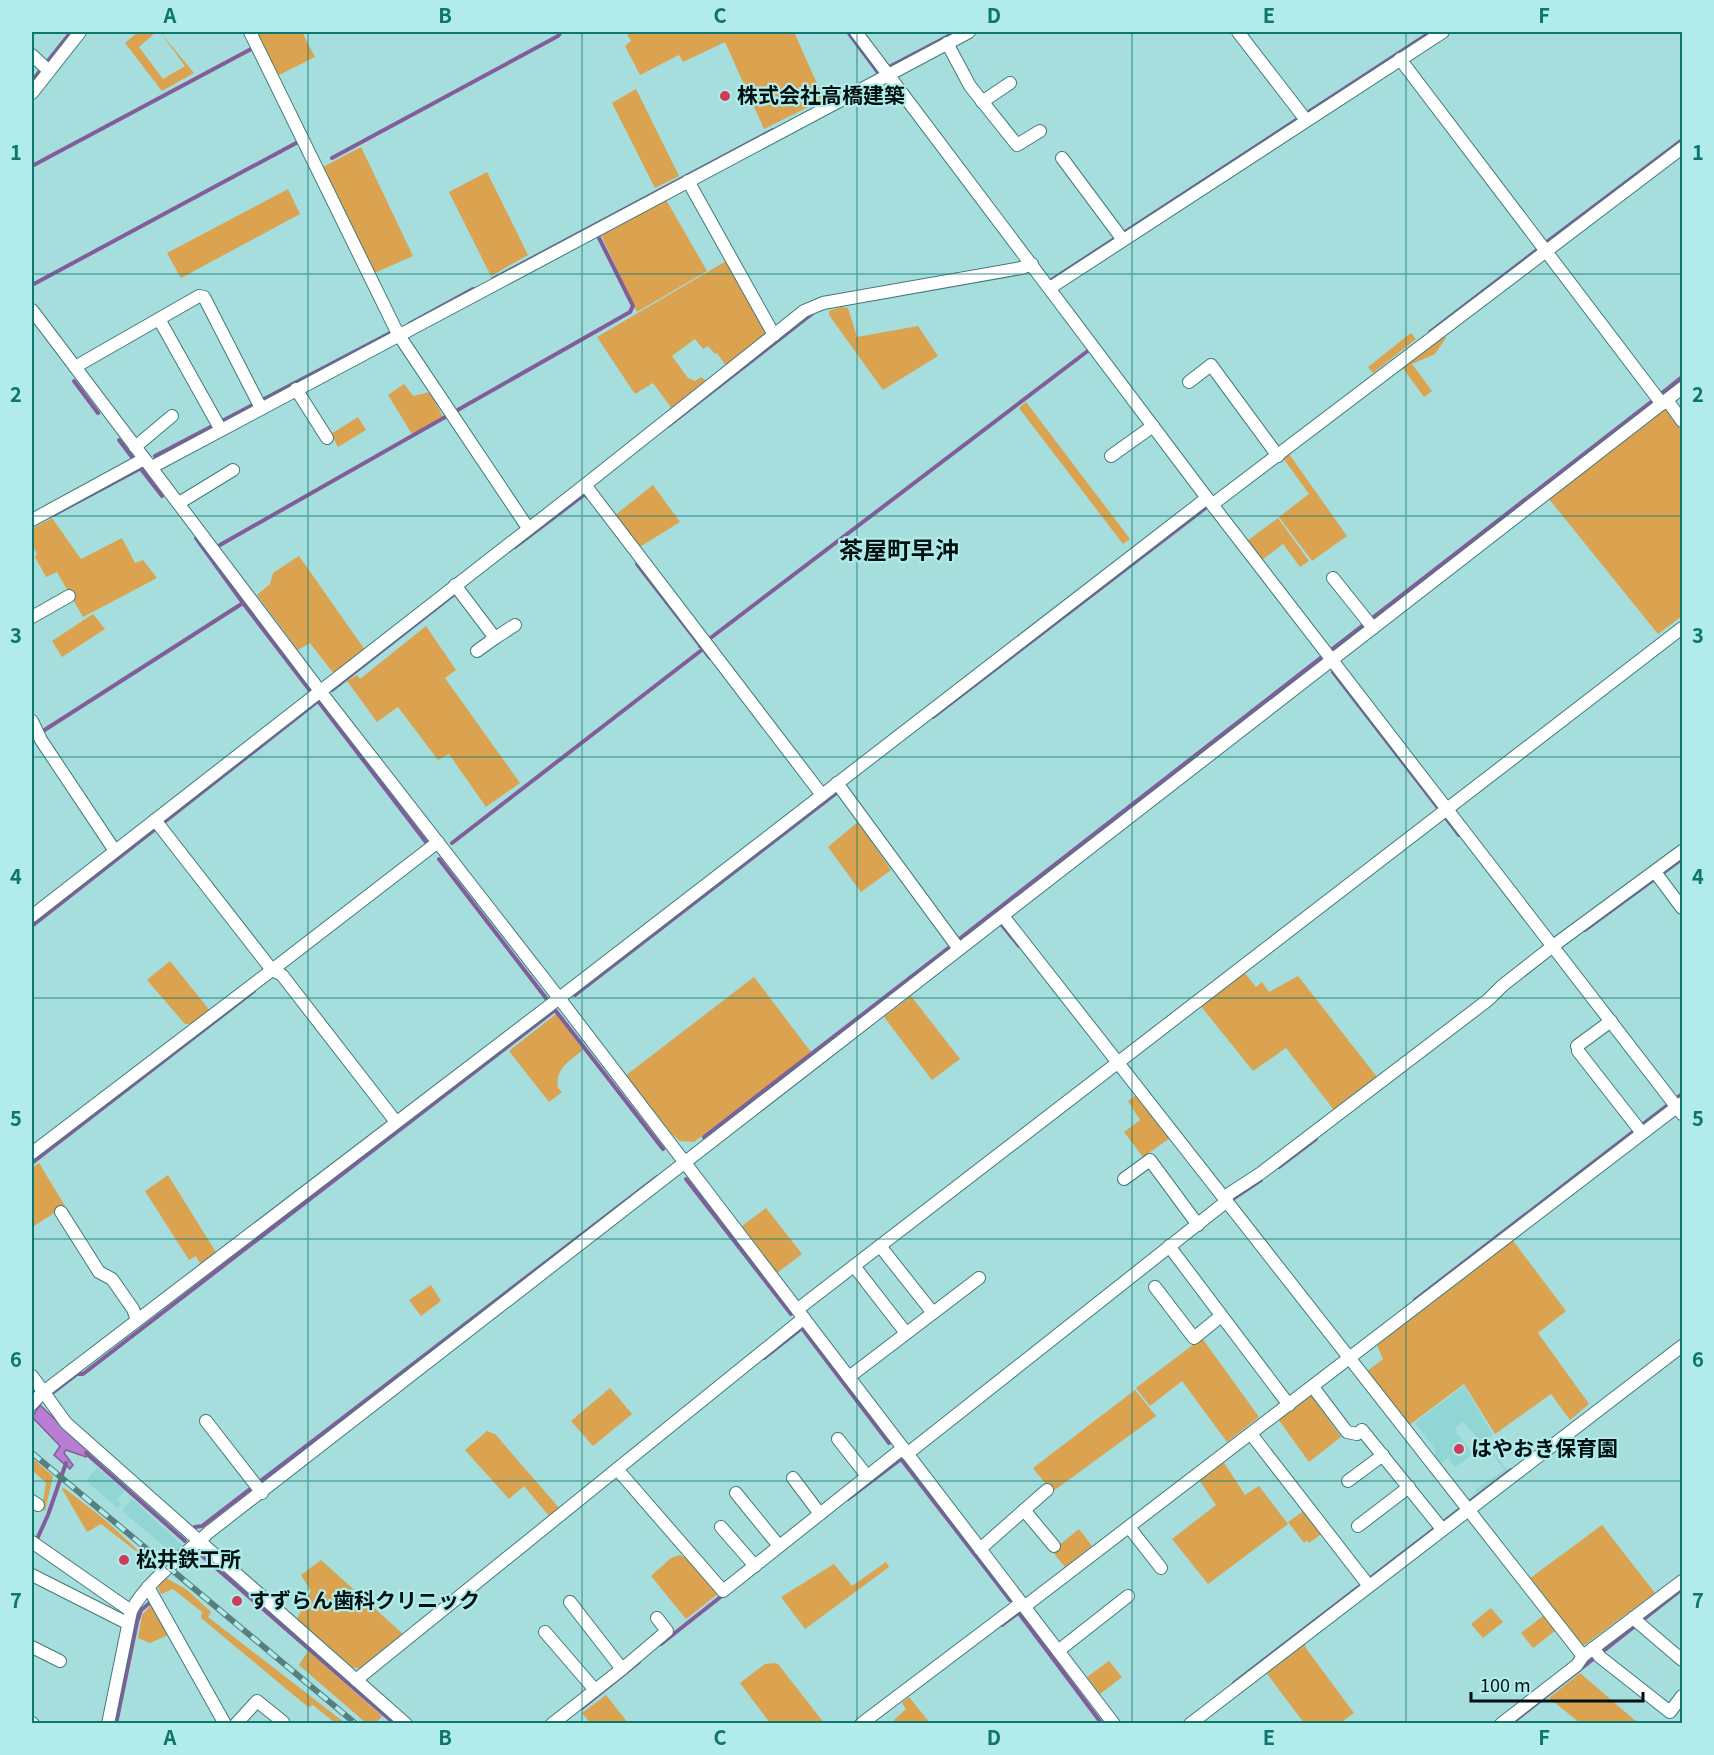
<svg xmlns="http://www.w3.org/2000/svg" width="1714" height="1755" font-family="Georgia,'Noto Sans JP',serif">
<style>
.built{fill:#91d5d4;fill-rule:evenodd}
.green{fill:#dba24f}
.water{fill:#b97dd4;stroke:#825d9a;stroke-width:1.5}
.lines{fill:none;stroke-linecap:round;stroke-linejoin:round}
.stream{stroke:#825d9a;stroke-width:4}
.minor-casing{stroke:#437a7a;stroke-width:14}
.minor{stroke:#fff;stroke-width:12}
.rail-casing{stroke:#587e7d;stroke-width:6}
.rail{stroke:#b1ebea;stroke-width:4;stroke-dasharray:11;stroke-linecap:butt}
.grid{fill:none;stroke:#0f766e;stroke-width:1.5;stroke-opacity:0.55}
.poi-dot{fill:#cd3d57;stroke:#b1ebea;stroke-width:2}
.labels{text-anchor:middle;stroke-width:4.5;stroke-linejoin:round;paint-order:stroke}
.poi-label{font-size:21px;font-weight:bold;fill:#011;stroke:#b1ebea;text-anchor:start}
.quarter-label{font-size:24px;font-weight:bold;fill:#011;stroke:#b1ebea}
.neatline{fill:none;stroke:#0f766e;stroke-width:2}
.grid-label{font-size:20px;text-anchor:middle;font-weight:bold;fill:#0f766e}
</style>
<rect width="100%" height="100%" fill="#a5dedd"/>
<g class="built">
<path d="M1464 1386 1493 1435 1485 1442 1507 1470 1467 1501 1431 1457 1435 1454V1449L1415 1423ZM1463 1421 1482 1444 1481 1447 1487 1446 1504 1470 1475 1490 1476 1493 1468 1499 1439 1465 1448 1458 1455 1467 1473 1454 1456 1432V1427Z"/>
<polygon points="97,1468 125,1491 117,1499 122,1504 118,1508 86,1481"/>
<polygon points="132,1499 185,1548 175,1555 122,1511"/>
</g>
<g class="green">
<polygon points="138,32 156,32 139,47 163,79 185,66 160,32 194,73 162,91 125,43"/>
<polygon points="256,32 302,32 315,57 277,76"/>
<polygon points="626,32 794,32 824,99 764,129 725,42 683,62 679,55 640,75 625,46 631,41"/>
<polygon points="636,89 679,176 655,188 612,103"/>
<polygon points="361,147 413,256 372,274 321,168"/>
<polygon points="487,172 528,255 491,276 449,192"/>
<polygon points="288,189 300,214 181,278 167,253"/>
<polygon points="665,198 707,271 637,312 600,233"/>
<polygon points="728,260 770,334 727,367 717,353 715,354 708,346 703,349 695,339 672,356 688,378 695,381 701,377 708,382 673,410 653,383 635,394 597,337"/>
<polygon points="841,307 848,308 857,337 918,326 938,356 883,390 829,315 829,311"/>
<polygon points="1411,333 1416,339 1373,373 1368,367"/>
<polygon points="1443,334 1446,338 1435,354 1412,364 1432,391 1424,397 1402,367"/>
<polygon points="404,384 413,396 430,392 443,417 412,434 388,395"/>
<polygon points="1026,402 1130,539 1123,544 1019,408"/>
<polygon points="1666,409 1682,432 1682,616 1658,634 1549,499"/>
<polygon points="358,417 366,430 338,447 331,434"/>
<polygon points="1289,454 1347,536 1312,561 1279,517 1309,494 1283,458"/>
<polygon points="653,485 680,522 638,548 614,516"/>
<polygon points="52,518 81,559 122,538 135,563 143,560 157,578 83,617 57,572 46,577 35,557 37,554 32,544 32,529"/>
<polygon points="1278,518 1309,561 1300,567 1283,544 1262,560 1247,541"/>
<polygon points="299,556 365,650 334,674 310,643 298,650 257,595 270,584 273,573"/>
<polygon points="93,614 105,629 62,657 52,641"/>
<polygon points="426,626 456,670 445,678 520,783 486,807 449,754 438,760 398,707 377,722 347,681 357,675 360,679"/>
<polygon points="858,822 891,870 861,892 828,847"/>
<polygon points="170,961 211,1012 193,1024 185,1024 147,980"/>
<polygon points="1244,972 1256,987 1262,982 1269,992 1298,976 1377,1077 1334,1110 1286,1048 1253,1071 1200,1005"/>
<polygon points="754,977 811,1052 694,1142 680,1141 672,1134 625,1076"/>
<polygon points="911,996 960,1059 932,1080 884,1017"/>
<path d="M556 1014 583 1050C569 1061 555 1069 558 1088L562 1092 549 1102 509 1051Z"/>
<polygon points="1136,1095 1170,1138 1143,1157 1124,1132 1140,1120 1128,1101"/>
<polygon points="39,1163 65,1206 34,1226 32,1168"/>
<polygon points="168,1175 217,1254 201,1265 196,1256 189,1260 145,1191"/>
<polygon points="766,1208 802,1254 777,1273 742,1226"/>
<polygon points="1511,1238 1566,1311 1538,1333 1589,1404 1570,1420 1551,1394 1495,1434 1464,1384 1408,1426 1366,1372 1383,1359 1376,1343"/>
<polygon points="431,1285 441,1301 421,1316 409,1300"/>
<polygon points="1202,1338 1259,1417 1227,1442 1182,1381 1150,1406 1136,1388"/>
<polygon points="610,1388 632,1414 593,1446 571,1421"/>
<polygon points="1135,1390 1156,1416 1052,1492 1033,1468"/>
<polygon points="1311,1395 1341,1437 1309,1462 1278,1419"/>
<polygon points="487,1431 495,1434 560,1509 550,1517 524,1486 509,1499 465,1450"/>
<polygon points="32,1458 53,1476 45,1511 42,1508 46,1483 32,1470"/>
<polygon points="1223,1461 1245,1495 1259,1486 1288,1524 1208,1584 1172,1539 1216,1505 1199,1480"/>
<polygon points="64,1488 104,1519 155,1566 101,1524 87,1532 62,1489"/>
<polygon points="1305,1510 1323,1533 1309,1543 1307,1540 1304,1543 1288,1522"/>
<polygon points="1602,1525 1655,1593 1583,1646 1529,1579"/>
<polygon points="1079,1529 1092,1546 1065,1567 1052,1551"/>
<polygon points="680,1555 692,1562 719,1593 686,1619 651,1576 671,1558"/>
<polygon points="321,1560 404,1635 360,1669 352,1667 297,1619 311,1591 301,1575"/>
<polygon points="886,1562 889,1567 805,1629 781,1597 834,1564 852,1586"/>
<polygon points="164,1577 186,1589 211,1612 208,1617 345,1723 335,1723 313,1705 308,1707 201,1618 202,1612 173,1589 161,1594 158,1587"/>
<polygon points="152,1604 168,1635 150,1643 138,1638 142,1615"/>
<polygon points="1491,1608 1503,1622 1483,1638 1471,1624"/>
<polygon points="1543,1616 1555,1631 1533,1648 1521,1633"/>
<polygon points="1306,1639 1305,1647 1354,1713 1340,1723 1304,1723 1265,1671"/>
<polygon points="308,1651 382,1716 376,1723 366,1723 299,1665"/>
<polygon points="1109,1661 1122,1677 1100,1694 1087,1677"/>
<polygon points="774,1663 778,1664 824,1723 770,1723 740,1683 765,1664"/>
<polygon points="1580,1673 1638,1723 1580,1723 1549,1698"/>
<polygon points="606,1695 628,1723 590,1723 582,1713"/>
<polygon points="909,1697 930,1723 898,1723 894,1720 906,1709 902,1703"/>
</g>
<polygon class="water" points="40,1405 90,1453 86,1457 66,1450 64,1453 73,1465 70,1469 54,1455 60,1446 32,1417"/>
<g class="lines">
<g class="stream">
<polyline points="848,32 880,75"/>
<polyline points="889,67 956,32"/>
<polyline points="32,81 71,32"/>
<polyline points="332,158 558,36 561,32"/>
<polyline points="32,166 253,48"/>
<polyline points="1548,241 1682,140"/>
<polyline points="493,279 773,130"/>
<polyline points="1050,281 1431,32"/>
<polyline points="32,285 298,142"/>
<polyline points="409,324 473,289"/>
<polyline points="1430,332 1537,250"/>
<polyline points="74,381 98,413"/>
<polyline points="1662,393 1682,377"/>
<polyline points="668,426 813,313"/>
<polyline points="119,440 135,461"/>
<polyline points="155,456 394,331"/>
<polyline points="141,469 162,496"/>
<polyline points="53,515 143,467"/>
<polyline points="220,545 630,312 633,306 597,234"/>
<polyline points="515,547 585,494 587,497"/>
<polyline points="637,564 710,658"/>
<polyline points="243,603 429,846"/>
<polyline points="700,646 1089,350"/>
<polyline points="1331,650 1651,402"/>
<polyline points="1333,672 1439,809"/>
<polyline points="332,690 457,592"/>
<polyline points="933,717 1208,506"/>
<polyline points="32,738 243,603 196,538"/>
<polyline points="1446,818 1459,835"/>
<polyline points="452,843 703,649"/>
<polyline points="439,859 549,1002"/>
<polyline points="1002,925 1019,946"/>
<polyline points="32,926 318,701"/>
<polyline points="1585,930 1682,859"/>
<polyline points="958,940 1323,656"/>
<polyline points="575,995 839,791 840,793"/>
<polyline points="555,1010 663,1149"/>
<polyline points="704,1137 951,946"/>
<polyline points="32,1163 254,991"/>
<polyline points="1279,1167 1316,1139"/>
<polyline points="686,1179 791,1314"/>
<polyline points="1234,1198 1261,1180"/>
<polyline points="1415,1300 1682,1094"/>
<polyline points="801,1327 889,1443"/>
<polyline points="764,1358 802,1328"/>
<polyline points="32,1389 33,1391"/>
<polyline points="51,1394 77,1374 83,1374 555,1010"/>
<polyline points="86,1453 185,1541"/>
<polyline points="848,1499 901,1459 1010,1600"/>
<polyline points="195,1527 202,1526 657,1177"/>
<polyline points="32,1550 48,1515 66,1463"/>
<polyline points="200,1554 395,1724"/>
<polyline points="1018,1612 1102,1724"/>
<polyline points="1002,1625 1018,1613"/>
<polyline points="661,1644 723,1595"/>
<polyline points="1234,1683 1511,1470"/>
<polyline points="582,1708 639,1662"/>
<polyline points="1517,1719 1682,1589"/>
<polyline points="116,1724 137,1622 141,1610 152,1601"/>
</g>
<defs>
<g id="minor">
<polyline points="250,32 398,334 528,528"/>
<polyline points="856,32 1207,498 1682,1114"/>
<polyline points="1238,32 1306,120"/>
<polyline points="947,43 970,86 1017,145 1040,131"/>
<polyline points="32,55 49,71"/>
<polyline points="1400,59 1662,404"/>
<polyline points="32,93 80,32"/>
<polyline points="982,102 1010,83"/>
<polyline points="1062,158 1123,240"/>
<polyline points="688,181 774,335"/>
<polyline points="1050,288 1443,32"/>
<polyline points="32,310 320,691 559,998 1114,1724"/>
<polyline points="159,319 221,430"/>
<polyline points="75,367 199,296 204,297 261,408"/>
<polyline points="1189,382 1211,365 1278,456"/>
<polyline points="296,389 327,438"/>
<polyline points="1667,400 1682,421"/>
<polyline points="135,447 172,416"/>
<polyline points="1111,456 1153,426"/>
<polyline points="152,467 969,32"/>
<polyline points="585,485 822,795"/>
<polyline points="179,503 233,470"/>
<polyline points="1213,504 1682,148"/>
<polyline points="32,520 144,459"/>
<polyline points="1333,578 1373,628"/>
<polyline points="455,585 495,638 515,625"/>
<polyline points="32,617 69,596"/>
<polyline points="477,651 495,638"/>
<polyline points="32,721 41,740 115,851"/>
<polyline points="837,783 959,949"/>
<polyline points="1655,872 1682,908"/>
<polyline points="32,916 585,485 804,311 823,303 1021,268 1032,264"/>
<polyline points="1003,916 1583,1656"/>
<polyline points="272,970 438,842"/>
<polyline points="272,970 282,975 396,1122"/>
<polyline points="1577,1046 1611,1021"/>
<polyline points="1578,1051 1642,1133"/>
<polyline points="32,1153 272,970 155,820"/>
<polyline points="1124,1179 1150,1160 1198,1225"/>
<polyline points="1224,1197 1261,1173 1488,1000 1502,986 1553,946 1682,851"/>
<polyline points="61,1212 99,1272 112,1279 133,1309 137,1320"/>
<polyline points="880,1246 933,1313"/>
<polyline points="1169,1246 1289,1405"/>
<polyline points="854,1266 906,1333"/>
<polyline points="1155,1287 1194,1338 1221,1316"/>
<polyline points="798,1309 1682,628"/>
<polyline points="32,1376 66,1423 406,1724"/>
<polyline points="849,1377 979,1278"/>
<polyline points="1313,1387 1347,1432 1357,1434 1362,1430 1442,1529"/>
<polyline points="32,1404 42,1393 549,1006 1207,498"/>
<polyline points="206,1421 262,1493"/>
<polyline points="1251,1434 1369,1586"/>
<polyline points="838,1439 867,1476"/>
<polyline points="907,1454 1227,1201"/>
<polyline points="617,1469 723,1591 903,1448"/>
<polyline points="793,1478 820,1514"/>
<polyline points="1348,1481 1383,1455"/>
<polyline points="736,1493 779,1546"/>
<polyline points="32,1501 38,1505"/>
<polyline points="1024,1510 1054,1546"/>
<polyline points="1358,1526 1409,1487"/>
<polyline points="721,1527 755,1566"/>
<polyline points="1129,1527 1161,1568"/>
<polyline points="32,1542 131,1611"/>
<polyline points="980,1549 1047,1490"/>
<polyline points="32,1575 127,1623"/>
<polyline points="148,1587 225,1724"/>
<polyline points="1024,1607 1682,1103"/>
<polyline points="1633,1618 1682,1660"/>
<polyline points="545,1632 595,1690"/>
<polyline points="32,1647 60,1661"/>
<polyline points="1593,1648 1600,1657 1670,1712 1682,1696"/>
<polyline points="1058,1651 1128,1596"/>
<polyline points="622,1669 667,1631 657,1618"/>
<polyline points="356,1680 804,1318"/>
<polyline points="32,1723 33,1724"/>
<path d="M108 1724 131 1611C149 1578 183 1557 209 1532L1682 388"/>
<polyline points="236,1724 257,1701 283,1722"/>
<polyline points="552,1724 622,1669 570,1602"/>
<polyline points="861,1724 1021,1603"/>
<polyline points="1190,1724 1682,1346"/>
<polyline points="1501,1724 1577,1665 1583,1656 1682,1581"/>
</g>
</defs>
<use href="#minor" class="minor-casing"/>
<use href="#minor" class="minor"/>
<defs>
<polyline id="rail" points="32,1453 356,1724"/>
</defs>
<use href="#rail" class="rail-casing"/>
<use href="#rail" class="rail"/>
</g>
<path class="grid" d="M308 32V1724M582 32V1724M857 32V1724M1132 32V1724M1406 32V1724M32 274H1682M32 516H1682M32 757H1682M32 998H1682M32 1239H1682M32 1481H1682"/>
<g class="poi-dot">
<circle cx="725" cy="96" r="6"/>
<circle cx="1459" cy="1449" r="6"/>
<circle cx="124" cy="1560" r="6"/>
<circle cx="237" cy="1601" r="6"/>
</g>
<g class="labels">
<g class="poi-label">
<text x="737" y="103">株式会社高橋建築</text>
<text x="1471" y="1456">はやおき保育園</text>
<text x="136" y="1567">松井鉄工所</text>
<text x="249" y="1608">すずらん歯科クリニック</text>
</g>
<g class="quarter-label">
<text x="899" y="559">茶屋町早沖</text>
</g>
</g>
<rect width="1714" height="1755" fill="none" stroke="#b1ebea" stroke-width="66"/>
<path d="M1471 1692v9h172v-9" fill="none" stroke="#001111" stroke-width="3"/>
<text x="1480" y="1692" font-size="18" fill="#001111" stroke="#b1ebea" stroke-width="4.5" paint-order="stroke">100 m</text>
<rect x="33" y="33" width="1648" height="1689" class="neatline"/>
<g class="grid-label">
<text x="170" y="23">A</text>
<text x="445" y="23">B</text>
<text x="720" y="23">C</text>
<text x="994" y="23">D</text>
<text x="1269" y="23">E</text>
<text x="1544" y="23">F</text>
<text x="16" y="160">1</text>
<text x="1698" y="160">1</text>
<text x="16" y="402">2</text>
<text x="1698" y="402">2</text>
<text x="16" y="643">3</text>
<text x="1698" y="643">3</text>
<text x="16" y="884">4</text>
<text x="1698" y="884">4</text>
<text x="16" y="1126">5</text>
<text x="1698" y="1126">5</text>
<text x="16" y="1367">6</text>
<text x="1698" y="1367">6</text>
<text x="16" y="1608">7</text>
<text x="1698" y="1608">7</text>
<text x="170" y="1745">A</text>
<text x="445" y="1745">B</text>
<text x="720" y="1745">C</text>
<text x="994" y="1745">D</text>
<text x="1269" y="1745">E</text>
<text x="1544" y="1745">F</text>
</g>
</svg>
